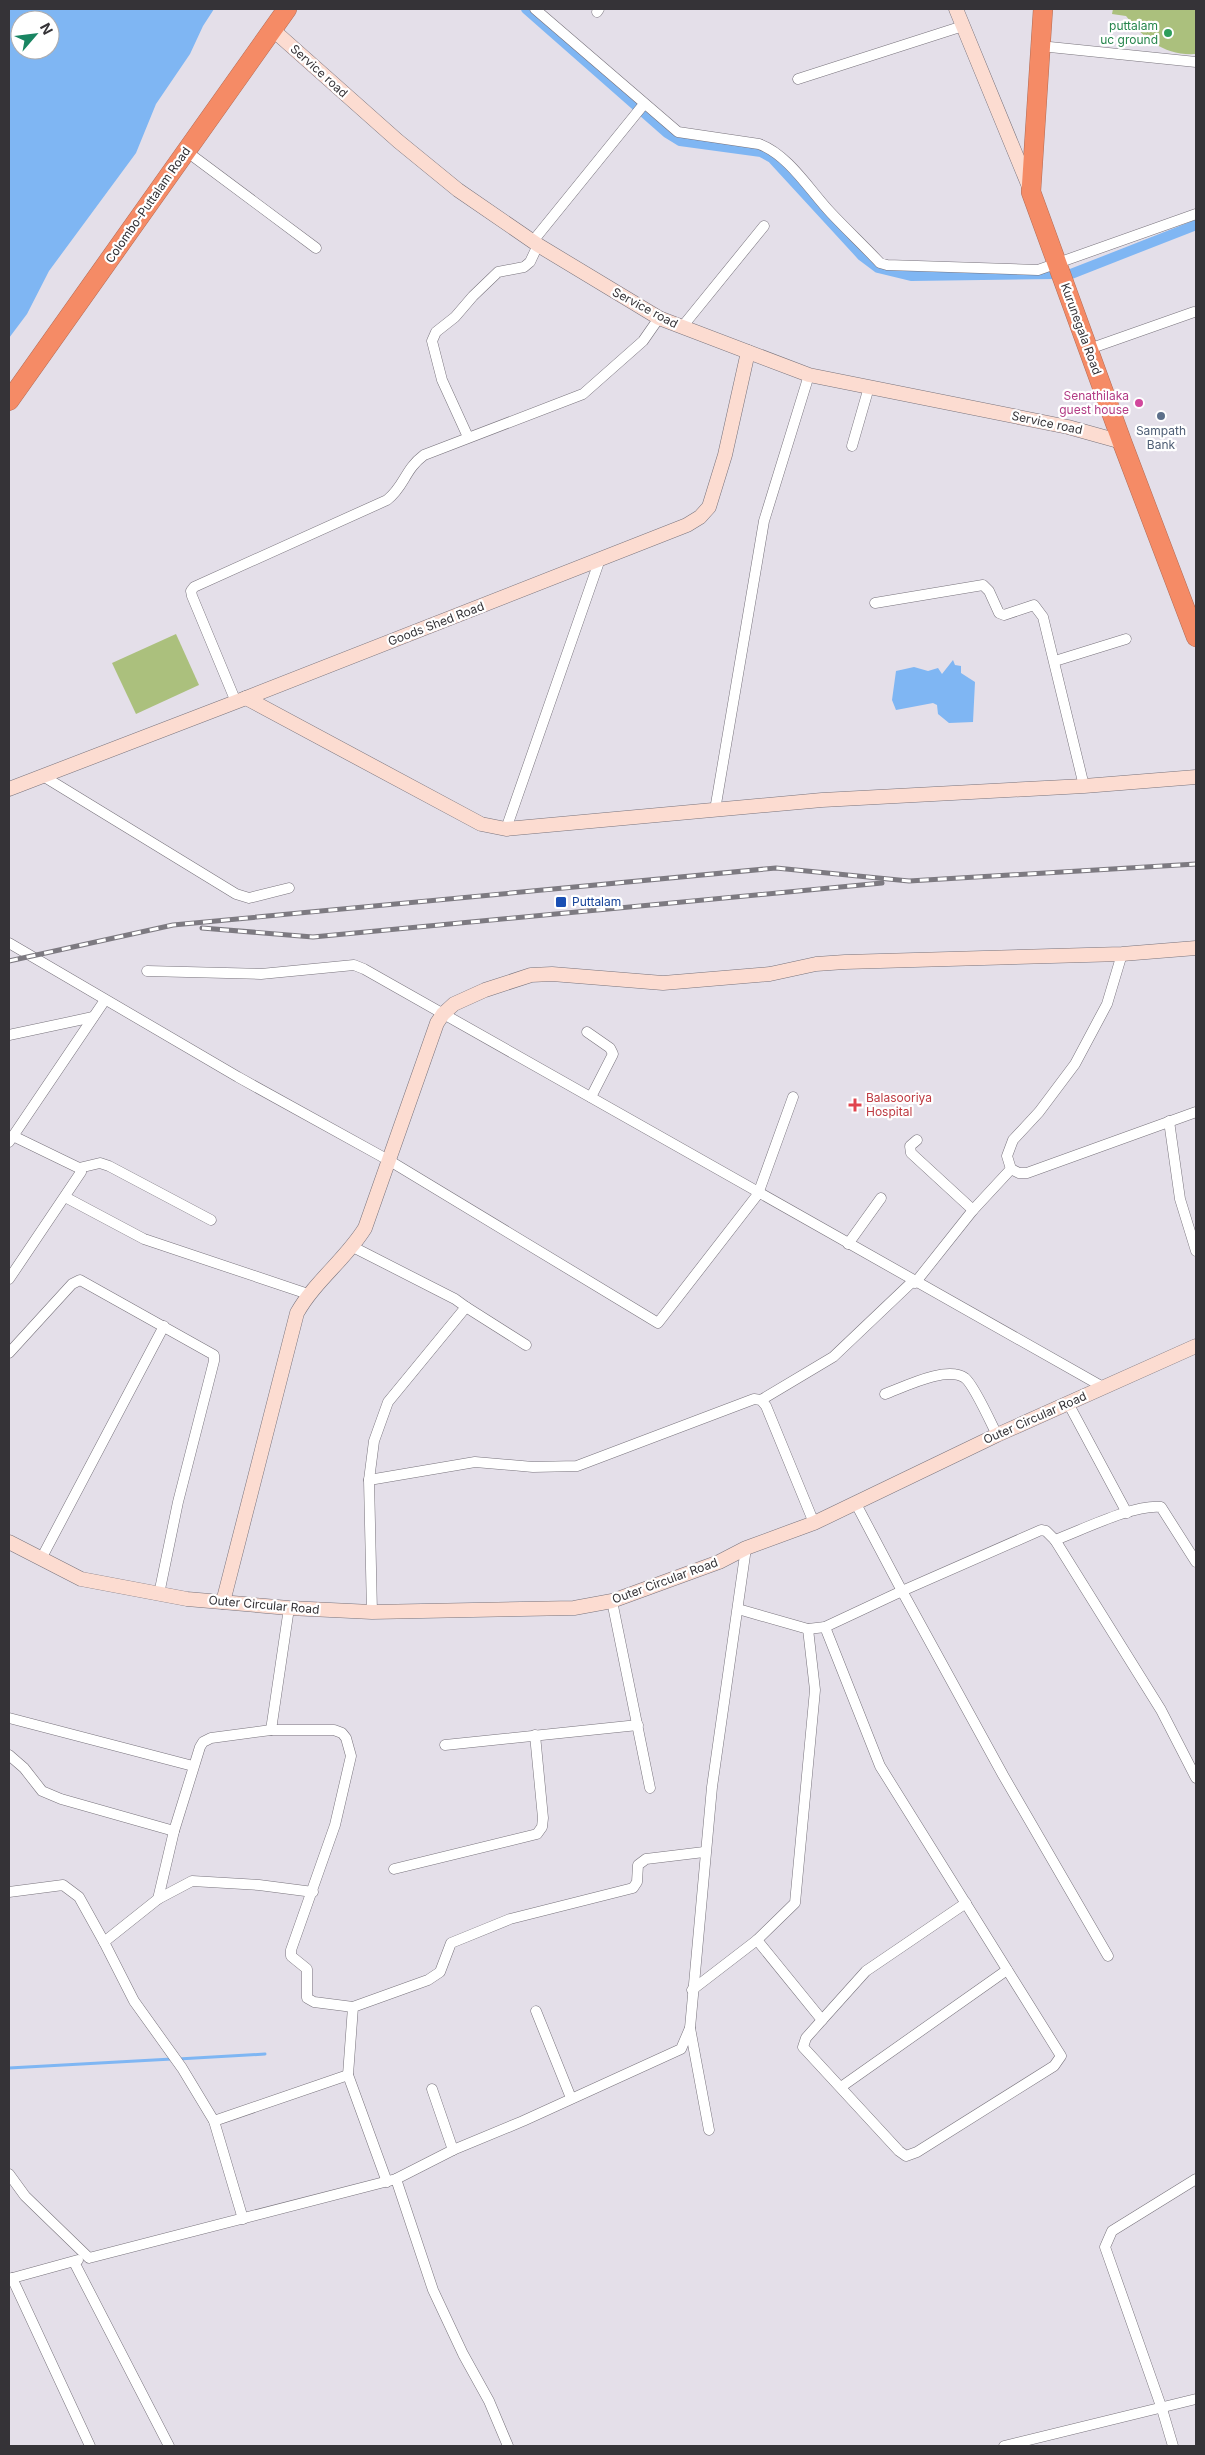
<svg xmlns="http://www.w3.org/2000/svg" width="1205" height="2455" font-family="Inter,sans-serif">
<style>
.green{fill:#abc07d}
.water{fill:#7fb6f3;fill-rule:evenodd}
.lines{fill:none;stroke-linecap:round;stroke-linejoin:round}
.stream{stroke:#7fb6f3;stroke-width:3}
.canal{stroke:#7fb6f3;stroke-width:10}
.street-casing{stroke:#78737c;stroke-width:11}
.secondary-casing{stroke:#78737c;stroke-width:15}
.highway-casing{stroke:#b26c56;stroke-width:20}
.street{stroke:#fff;stroke-width:10}
.secondary{stroke:#fcdcd1;stroke-width:14}
.highway{stroke:#f58b66;stroke-width:19}
.rail-casing{stroke:#7d7a81;stroke-width:5}
.rail{stroke:#fff;stroke-width:3;stroke-dasharray:9;stroke-linecap:butt}
.leisure-dot{fill:#2e9e5b;stroke:#fff;stroke-width:2}
.hotel-dot{fill:#d1479c;stroke:#fff;stroke-width:2}
.service-dot{fill:#5c6f8a;stroke:#fff;stroke-width:2}
.transit-dot{fill:#1a4fb4;stroke:#fff;stroke-width:2}
.health-dot{fill:#e0444e;stroke:#fff;stroke-width:2}
.labels{text-anchor:middle;stroke-width:4.5;stroke-linejoin:round;paint-order:stroke}
.leisure-label{font-size:12px;fill:#27864d;stroke:#fff;text-anchor:end}
.street-label{font-size:12px;fill:#353337;stroke:#fff}
.hotel-label{font-size:12px;fill:#b23c85;stroke:#fff;text-anchor:end}
.service-label{font-size:12px;fill:#4e5e75;stroke:#fff}
.transit-label{font-size:12px;fill:#164399;stroke:#fff;text-anchor:start}
.health-label{font-size:12px;fill:#be3a42;stroke:#fff;text-anchor:start}
</style>
<rect width="100%" height="100%" fill="#e4dfe9"/>
<g class="green">
<path d="M1113 9H1196V54C1164 56 1145 39 1126 16L1112 14Z"/>
<polygon points="176,634 199,685 136,714 112,663"/>
</g>
<g class="water">
<path d="M9 9H214L203 26 190 54 156 104 136 153 49 271 27 314 9 338ZM20 20H50V50H20Z"/>
<polygon points="953,660 955,665 961,666 961,673 975,682 973,722 949,723 938,714 937,705 933,703 896,710 892,700 896,671 914,667 928,671 938,668 942,674"/>
</g>
<g class="lines">
<g class="stream">
<polyline points="178,2059 265,2054"/>
<polyline points="9,2068 172,2059"/>
</g>
<g class="canal">
<polyline points="526,9 667,133 680,141 761,152 772,158 862,256 878,268 911,276 1055,274"/>
<polyline points="1071,274 1196,225"/>
</g>
<defs>
<g id="street">
<path d="M535 9 678 132 759 144C789 155 810 191 831 213 847 230 864 246 880 263L887 265 1038 270 1196 214"/>
<polyline points="597,12 599,9"/>
<polyline points="1040,46 1196,62"/>
<polyline points="798,79 963,26"/>
<polyline points="186,151 316,248"/>
<polyline points="533,241 644,104"/>
<polyline points="682,327 764,226"/>
<polyline points="1089,349 1194,312"/>
<polyline points="468,437 442,380 432,341 436,332 455,317 473,296 498,272 524,267 530,262 538,245"/>
<polyline points="852,446 869,387"/>
<polyline points="875,603 983,585 989,591 999,613 1004,615 1034,605 1043,617 1084,786"/>
<polyline points="1055,661 1126,639"/>
<path d="M236 702 192 596 191 591 194 587 387 500C405 486 404 470 424 455L583 394 643 341 659 318"/>
<polyline points="43,776 236,894 249,898 289,888"/>
<polyline points="715,810 764,521 809,375"/>
<polyline points="506,829 600,559"/>
<polyline points="9,943 238,1077 390,1161 658,1323 758,1194 793,1097"/>
<polyline points="147,971 261,974 354,965 364,969 1103,1387"/>
<polyline points="587,1032 610,1048 613,1054 591,1097"/>
<polyline points="9,1035 93,1017"/>
<polyline points="1169,1121 1180,1199 1196,1251"/>
<polyline points="917,1140 910,1146 911,1153 973,1210"/>
<polyline points="9,1142 105,1000"/>
<polyline points="79,1168 100,1163 109,1166 211,1220"/>
<polyline points="1011,1169 1007,1156 1013,1140 1039,1112 1075,1064 1107,1004 1122,954"/>
<polyline points="65,1197 144,1239 308,1294"/>
<polyline points="848,1244 881,1198"/>
<polyline points="353,1247 455,1299 466,1307 388,1402 374,1441 369,1480 372,1612"/>
<polyline points="9,1279 81,1172 79,1168 13,1136"/>
<polyline points="915,1283 973,1210 1011,1169 1019,1173 1027,1173 1196,1112"/>
<polyline points="466,1307 526,1345"/>
<polyline points="9,1353 72,1284 80,1280 214,1355 214,1361 178,1502 159,1594"/>
<path d="M885 1394C904 1387 947 1365 965 1378 974 1385 991 1423 997 1435"/>
<polyline points="761,1400 833,1357 913,1281"/>
<polyline points="1068,1403 1127,1513"/>
<polyline points="369,1480 475,1462 533,1467 577,1466 754,1399 761,1400 766,1406 814,1523"/>
<polyline points="855,1502 902,1591 1041,1530 1046,1531 1055,1540"/>
<polyline points="41,1559 164,1326"/>
<path d="M1196 1562 1161 1507C1134 1504 1082 1530 1055 1540L1161 1710 1196 1778"/>
<polyline points="612,1601 650,1788"/>
<polyline points="289,1608 271,1730 334,1730 342,1733 346,1738 351,1756 335,1825 291,1950 291,1956 307,1969 307,1998 314,2002 353,2007"/>
<polyline points="738,1609 808,1629 825,1627 902,1591 1003,1775 1108,1956"/>
<polyline points="9,1718 193,1766"/>
<polyline points="445,1745 638,1725"/>
<polyline points="9,1755 24,1768 42,1791 61,1799 174,1831 158,1899"/>
<polyline points="174,1831 200,1747 203,1742 211,1738 271,1730"/>
<polyline points="394,1869 537,1834 542,1827 543,1818 535,1735"/>
<polyline points="9,1892 63,1885 79,1897 104,1942"/>
<polyline points="757,1940 795,1903 815,1690 808,1629"/>
<polyline points="692,1990 757,1940 822,2020 806,2038 803,2047 899,2151 906,2156 917,2152 1054,2066 1061,2056 880,1766 825,1627"/>
<polyline points="536,2011 571,2098"/>
<polyline points="822,2020 866,1971 966,1903"/>
<polyline points="690,2028 709,2130"/>
<polyline points="841,2087 1007,1970"/>
<polyline points="432,2089 453,2150"/>
<polyline points="214,2121 348,2075"/>
<polyline points="9,2174 25,2196 89,2258 396,2179 453,2150 523,2121 681,2049 690,2028 712,1787 746,1548"/>
<polyline points="396,2179 433,2290 463,2354 489,2401 508,2446"/>
<polyline points="387,2182 348,2075 353,2007 428,1980 440,1972 451,1943 510,1919 633,1888 637,1882 638,1865 646,1859 704,1852"/>
<polyline points="243,2219 214,2121 182,2068 134,2001 104,1942 158,1899 192,1881 259,1885 313,1892"/>
<polyline points="74,2262 169,2446"/>
<polyline points="12,2278 90,2446"/>
<polyline points="9,2279 78,2260"/>
<polyline points="1004,2446 1196,2399"/>
<polyline points="1173,2446 1162,2409 1105,2247 1112,2231 1196,2179"/>
</g>
<g id="secondary">
<polyline points="956,9 1030,189"/>
<polyline points="272,29 398,141 458,190 538,245 659,318 809,375 1068,427 1122,442"/>
<polyline points="246,698 481,824 506,829 822,800 1084,786 1196,777"/>
<polyline points="9,789 246,698 687,525 700,517 709,507 725,455 748,352"/>
<polyline points="9,1542 81,1579 187,1599 289,1608 372,1612 574,1608 612,1601 719,1562 746,1548 814,1523 997,1435 1196,1346"/>
<path d="M223 1602 297 1313C315 1281 346 1259 365 1228L437 1023 443 1014 454 1004 485 990 531 975 552 974 663 983 770 974 816 964 845 962 1122 954 1196 948"/>
</g>
<g id="highway">
<polyline points="1043,9 1031,192 1122,442 1196,637"/>
<polyline points="9,401 287,9"/>
</g>
</defs>
<use href="#street" class="street-casing"/>
<use href="#secondary" class="secondary-casing"/>
<use href="#highway" class="highway-casing"/>
<use href="#street" class="street"/>
<use href="#secondary" class="secondary"/>
<use href="#highway" class="highway"/>
<defs>
<g id="rail">
<polyline points="202,928 313,937 882,883"/>
<polyline points="9,961 173,925 776,868 909,881 1196,864"/>
</g>
</defs>
<use href="#rail" class="rail-casing"/>
<use href="#rail" class="rail"/>
</g>
<circle class="leisure-dot" cx="1168" cy="33" r="5"/>
<circle class="hotel-dot" cx="1139" cy="403" r="5"/>
<circle class="service-dot" cx="1161" cy="416" r="5"/>
<rect class="transit-dot" x="555" y="896" width="12" height="12" rx="2.5"/>
<path class="health-dot" d="M852.5 1097.5h5v5h5v5h-5v5h-5v-5h-5v-5h5z"/>
<g class="labels">
<g class="leisure-label">
<text x="1158" y="30">puttalam<tspan x="1158" dy="14">uc ground</tspan></text>
</g>
<g class="street-label">
<text transform="translate(319 71) rotate(42)" y="4">Service road</text>
<text transform="translate(148 205) rotate(-55)" y="4">Colombo-Puttalam Road</text>
<text transform="translate(645 308) rotate(28)" y="4">Service road</text>
<text transform="translate(1081 329) rotate(70)" y="4">Kurunegala Road</text>
<text transform="translate(1047 423) rotate(12)" y="4">Service road</text>
<text transform="translate(436 624) rotate(-21)" y="4">Goods Shed Road</text>
<text transform="translate(1035 1418) rotate(-24)" y="4">Outer Circular Road</text>
<text transform="translate(665 1581) rotate(-20)" y="4">Outer Circular Road</text>
<text transform="translate(264 1605) rotate(5)" y="4">Outer Circular Road</text>
</g>
<g class="hotel-label">
<text x="1129" y="400">Senathilaka<tspan x="1129" dy="14">guest house</tspan></text>
</g>
<g class="service-label">
<text x="1161" y="435">Sampath<tspan x="1161" dy="14">Bank</tspan></text>
</g>
<g class="transit-label">
<text x="572" y="906">Puttalam</text>
</g>
<g class="health-label">
<text x="866" y="1102">Balasooriya<tspan x="866" dy="14">Hospital</tspan></text>
</g>
</g>
<rect width="1205" height="2455" fill="none" stroke="#353337" stroke-width="20"/>
<g transform="translate(35 35) rotate(62)"><circle r="24" fill="#ffffff" stroke="#aeadaf"/>
<path d="M0-4L9 19L0 12L-9 19Z" fill="#198562"/>
<text y="-8" font-size="14" font-weight="bold" text-anchor="middle" fill="#353337">N</text>
</g>
</svg>
